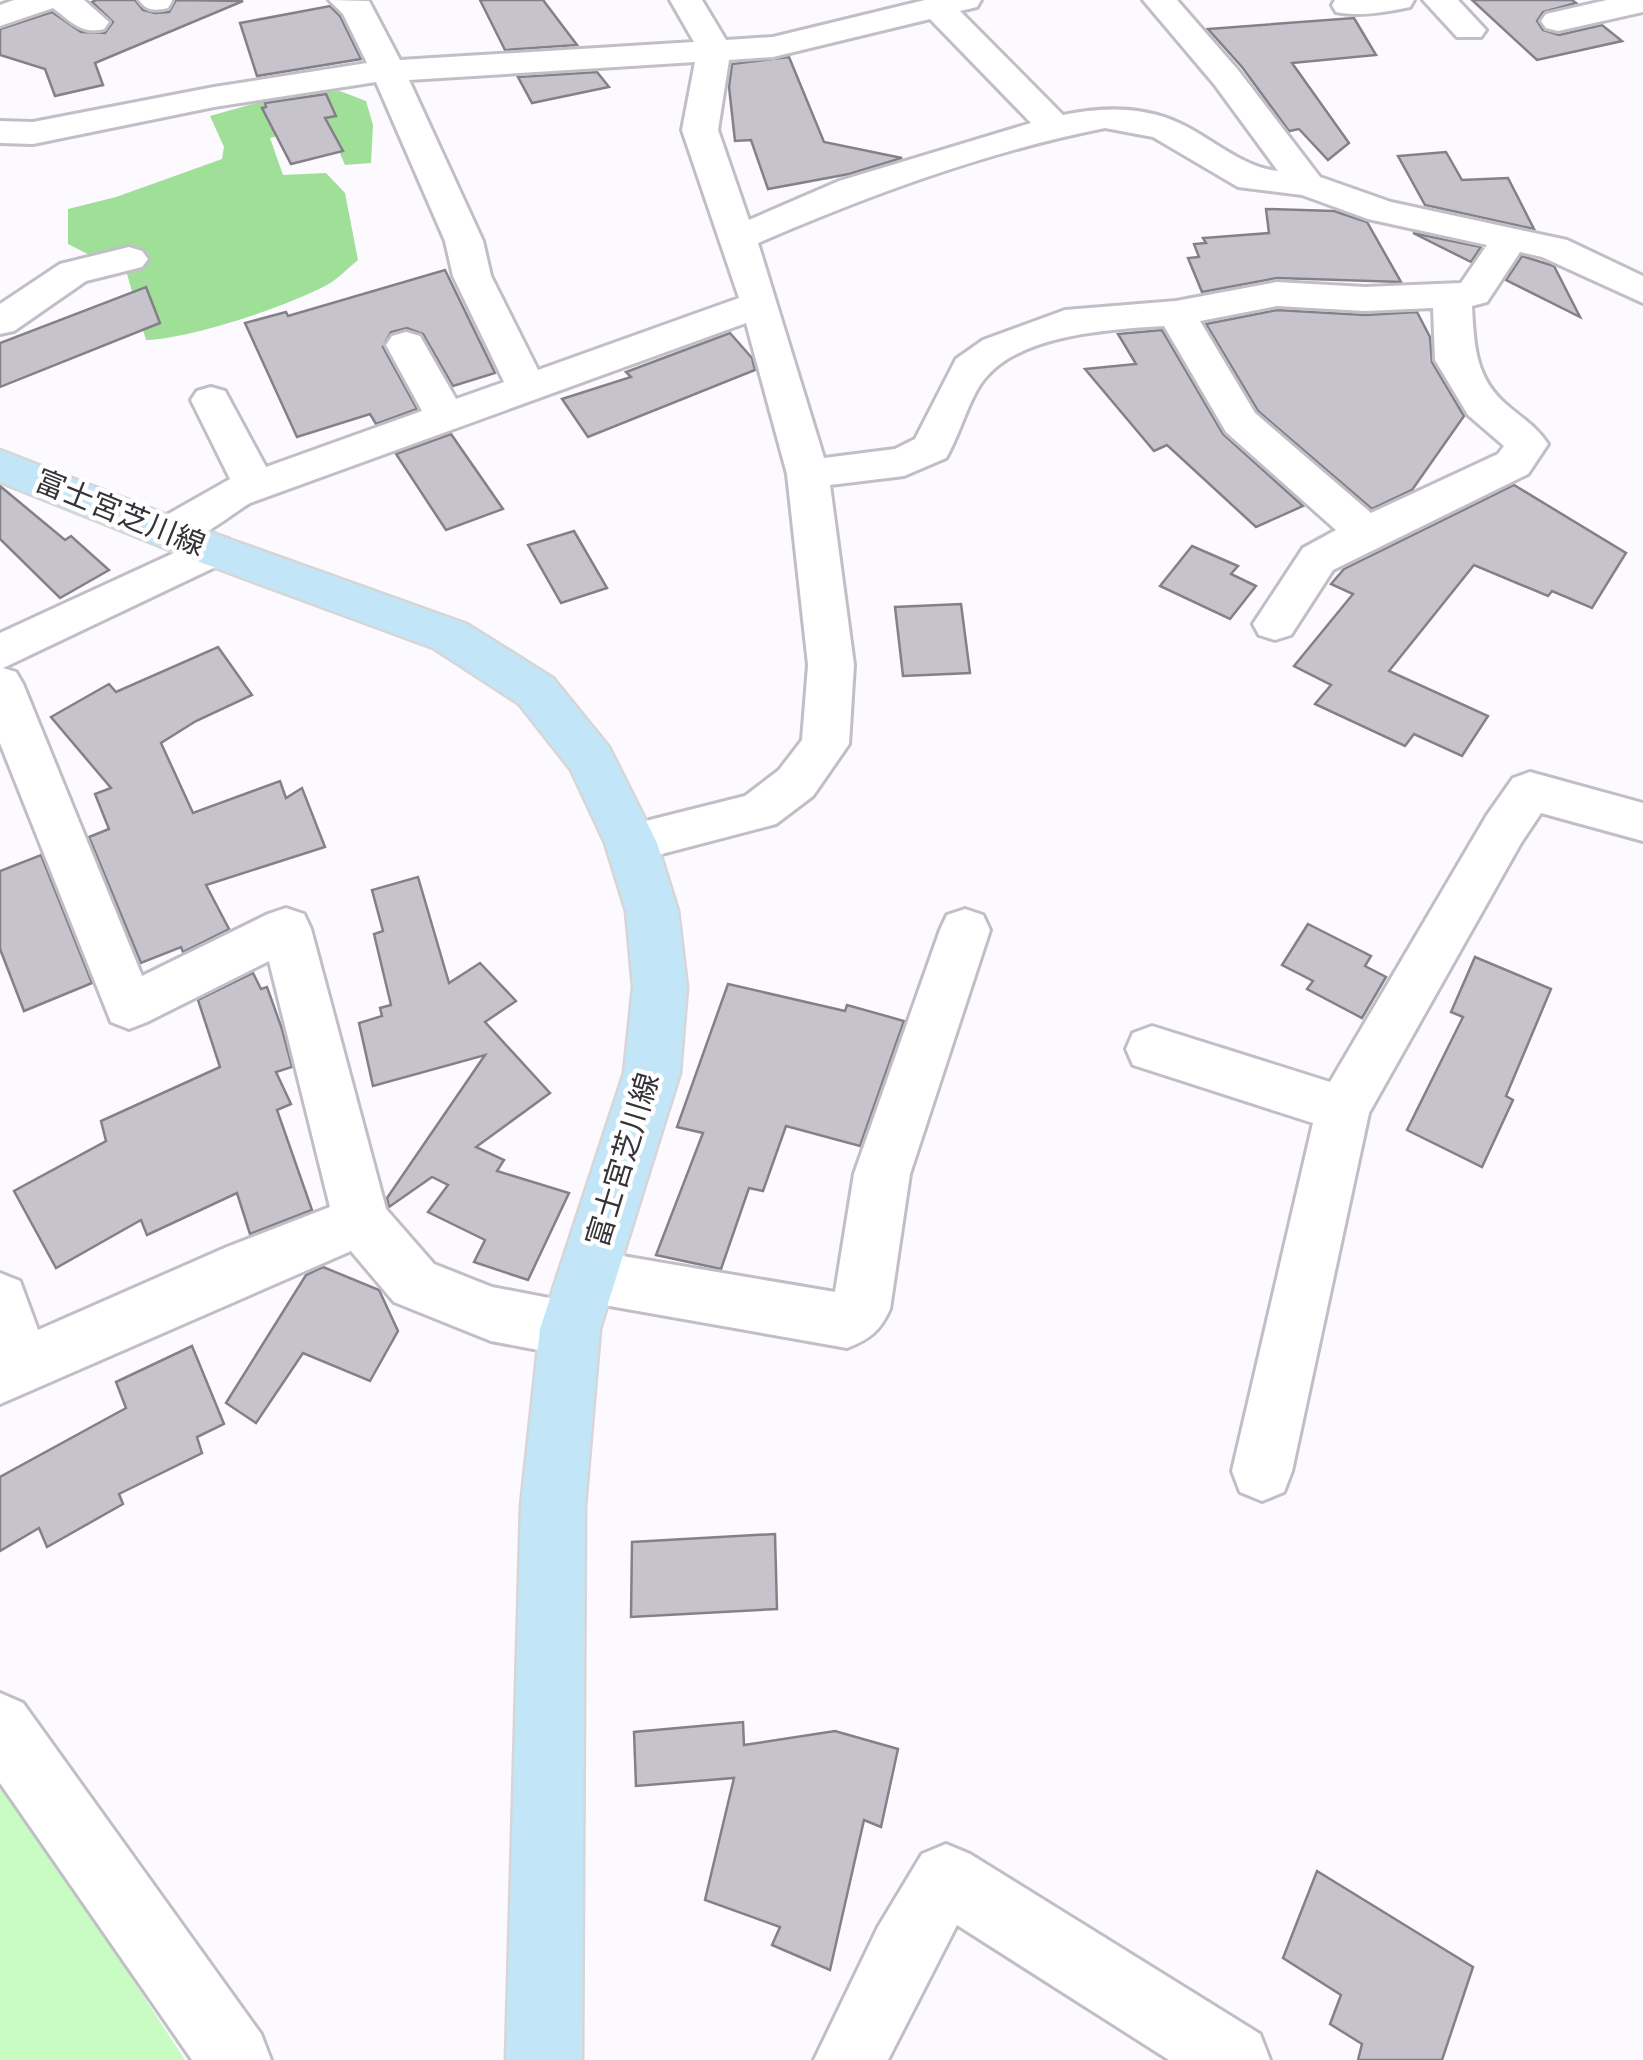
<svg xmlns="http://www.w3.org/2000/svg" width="1643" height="2060" font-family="'Playfair Display','Noto Sans JP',serif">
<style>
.green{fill:#c8fcc2}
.forest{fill:#9fdf98}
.building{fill:#c7c3cc;stroke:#848088;stroke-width:2.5}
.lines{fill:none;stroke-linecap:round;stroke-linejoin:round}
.minor-casing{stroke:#c2bec7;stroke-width:6}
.major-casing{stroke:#d7d6d7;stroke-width:5}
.minor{fill:#fff;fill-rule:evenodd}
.major{fill:#c2e6f7;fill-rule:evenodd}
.labels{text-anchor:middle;stroke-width:9;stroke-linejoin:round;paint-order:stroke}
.street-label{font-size:30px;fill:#363438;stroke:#fff}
</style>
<rect width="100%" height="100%" fill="#fcfaff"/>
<polygon class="green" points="0,1776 185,2060 0,2060"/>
<path class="forest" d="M340 91 366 101 373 125 371 163 345 165 327 123 270 138 283 175 326 173 345 193 358 260C348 268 338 279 327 285 285 307 193 338 146 340L127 274 68 244V209L116 197 222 159 224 147 210 116 285 95Z"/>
<g class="building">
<polygon points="96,0 135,0 143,10 155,13 169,12 176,0 243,1 95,63 103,85 55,96 45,69 0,55 0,29 52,12 81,32 105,33 113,22 92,2"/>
<polygon points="480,0 543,0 577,45 505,50"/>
<polygon points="1472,0 1572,0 1576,3 1543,12 1537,21 1543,30 1559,35 1602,25 1622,41 1537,60"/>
<polygon points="330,6 340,16 361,59 257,76 240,23"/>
<polygon points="1354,18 1376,55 1292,63 1349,143 1328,160 1299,129 1289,131 1242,67 1208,29"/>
<polygon points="789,57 824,142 902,158 849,174 768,189 751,140 735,141 729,87 732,64"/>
<polygon points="597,72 609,87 532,103 518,77"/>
<polygon points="326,94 336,116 325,118 343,151 291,164 262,108 266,107 265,103"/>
<polygon points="1446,152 1462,180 1508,178 1534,229 1425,205 1398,156"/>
<polygon points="1266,209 1334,211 1367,222 1401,282 1277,278 1202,292 1188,258 1199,257 1194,244 1206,243 1203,238 1269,233"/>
<polygon points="1413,233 1481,247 1471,262"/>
<polygon points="1522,256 1554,266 1580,317 1506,280"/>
<polygon points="445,270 495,373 453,386 423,334 407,328 391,332 383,347 417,409 376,424 370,414 297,437 245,323 286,312 288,316"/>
<polygon points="146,287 160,323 0,387 0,343"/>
<polygon points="1277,310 1365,315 1417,312 1430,337 1432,362 1464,416 1412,490 1372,509 1258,411 1206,324"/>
<polygon points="1162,330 1223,434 1303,506 1256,527 1167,445 1154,451 1085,369 1136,364 1118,334"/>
<polygon points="730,333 752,358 755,370 588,437 562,399 631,377 626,372"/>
<polygon points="451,434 503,509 446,530 396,454"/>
<polygon points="1514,485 1626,553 1592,608 1552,591 1548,596 1474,565 1389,671 1488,716 1462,756 1414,734 1405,746 1315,704 1331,685 1294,666 1353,594 1331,584 1344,569"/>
<polygon points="0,486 65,540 71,536 109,570 60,598 0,539"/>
<polygon points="574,531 607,588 561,603 528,545"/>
<polygon points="1192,546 1238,566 1231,574 1256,586 1230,619 1160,586"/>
<polygon points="961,604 970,673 903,676 895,607"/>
<polygon points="218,647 252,695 196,721 161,743 193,813 280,781 286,798 302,788 325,847 206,885 229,929 183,952 181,947 141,963 89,837 109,829 95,794 111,788 51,717 109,684 116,692"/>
<polygon points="41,855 92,983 24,1011 0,949 0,871"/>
<polygon points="418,877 449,983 480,963 516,1001 485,1022 550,1093 476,1147 504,1160 497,1171 569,1193 528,1280 474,1262 485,1240 428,1212 448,1185 432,1177 389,1207 387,1198 485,1055 373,1086 359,1023 382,1016 380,1008 391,1005 374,934 383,931 372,890"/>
<polygon points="1308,924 1371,956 1365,966 1386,977 1362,1018 1307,989 1313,981 1282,965"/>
<polygon points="1475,957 1551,989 1506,1096 1513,1100 1482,1167 1407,1130 1463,1017 1451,1012"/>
<polygon points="253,973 261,989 267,987 282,1029 292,1067 276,1072 291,1104 277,1110 312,1210 250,1234 237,1193 147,1235 141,1220 56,1268 14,1191 106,1141 101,1121 220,1067 198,1000"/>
<polygon points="728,984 845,1011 847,1005 904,1021 860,1146 786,1126 763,1191 749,1188 721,1269 656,1255 703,1133 677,1127"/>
<polygon points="323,1267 379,1290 398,1331 370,1381 303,1353 256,1423 226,1403 306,1275"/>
<polygon points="192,1346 224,1424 197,1437 202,1453 119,1494 123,1504 47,1547 39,1528 0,1551 0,1477 126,1408 116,1382"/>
<polygon points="775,1534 777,1609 631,1617 632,1542"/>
<polygon points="743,1722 744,1745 835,1731 898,1749 881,1827 864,1820 830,1970 772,1945 780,1927 705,1900 734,1778 636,1786 634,1732"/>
<polygon points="1317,1871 1473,1967 1442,2060 1358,2060 1362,2044 1330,2024 1341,1995 1283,1958"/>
</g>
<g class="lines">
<defs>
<g id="minor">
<path d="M14 0H84L109 22 104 29C82 35 70 21 53 8L0 26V5Z"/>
<path d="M139 0H172V1L168 8C155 11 146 11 139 0Z"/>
<path d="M329 0 369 1 400 60 694 42 670 0H702L726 40 773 37 925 0H981L977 7 960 11 1063 115C1101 107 1143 106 1179 123 1212 138 1241 167 1278 171L1214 84 1143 0H1177L1238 70 1320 177 1391 202 1567 240 1643 276V303L1542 257 1520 252 1487 302 1472 306C1474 345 1475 379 1508 406 1522 418 1538 428 1548 444L1528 474 1333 570 1291 635 1275 640 1259 635 1253 624 1303 548 1336 530 1226 432 1164 326C1113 329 1025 334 988 375 970 393 960 435 946 458L904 476 830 485 854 665 849 744 813 796 776 824 631 862 614 857 607 843 614 829 745 796 779 770 802 740 808 665 787 474 746 323 250 503C222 520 189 552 156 543L150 532 156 521 230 479 191 400 197 391 211 387 225 391 266 467 422 411 386 345 392 336 406 332 420 336 456 399 504 382 453 276 445 241 376 82 214 107 33 144 0 143V121L33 122 214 87 367 63 343 14ZM930 19 1031 123 839 181 749 220 718 130 729 60 773 57ZM695 62 682 130 739 298 538 370 491 276 483 241 409 80ZM1105 128 1153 137 1238 187 1302 195 1368 219 1487 245 1461 283 1365 287 1277 282 1176 301 1065 310 983 340 956 359 915 439 895 449 824 458 758 243C869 195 985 152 1105 128ZM1277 306 1365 311 1433 308 1435 360 1468 415 1504 446 1498 454 1371 513 1255 413 1200 321Z"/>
<path d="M1335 0H1414L1410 7C1387 12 1359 17 1336 12L1332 5Z"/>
<polygon points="1423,0 1458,0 1486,30 1481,37 1457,37"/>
<polygon points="1607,0 1643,0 1643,12 1558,31 1546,28 1541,21 1546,14"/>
<polygon points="129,247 142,251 148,259 142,267 86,281 14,331 0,334 0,304 60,264"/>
<polygon points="213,535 228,539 235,550 228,561 3,668 16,672 23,684 142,976 268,914 286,908 304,914 311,929 386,1209 434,1264 492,1287 570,1302 591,1310 599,1329 591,1348 570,1356 491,1341 471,1333 394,1302 351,1251 0,1404 0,1273 20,1281 38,1330 227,1247 330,1207 269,961 147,1022 129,1029 111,1022 0,743 0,633"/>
<polygon points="1530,772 1643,803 1643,841 1541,813 1521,843 1369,1113 1292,1471 1284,1492 1262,1501 1240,1492 1232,1471 1313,1123 1133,1065 1126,1049 1133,1033 1152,1026 1330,1082 1487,815 1513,778"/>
<path d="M965 909 983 915 990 930 910 1174 890 1309C880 1331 870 1339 847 1348L587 1302 567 1295 558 1276 567 1257 587 1250 835 1292 854 1174 940 930 947 915Z"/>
<polygon points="0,1693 23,1703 261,2034 271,2060 192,2060 0,1783"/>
<polygon points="946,1844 970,1854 1260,2034 1270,2060 1169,2060 957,1925 888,2060 814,2060 878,1927 922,1854"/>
</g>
<polygon id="major" points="0,450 229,539 467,624 553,678 609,747 657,843 678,911 687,987 680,1073 600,1329 585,1506 582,2060 506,2060 521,1506 540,1329 624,1073 633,987 626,911 605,843 571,770 519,704 433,648 197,561 0,482"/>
</defs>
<use href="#minor" class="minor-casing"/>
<use href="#major" class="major-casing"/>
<use href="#minor" class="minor"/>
<use href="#major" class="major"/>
</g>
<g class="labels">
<g class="street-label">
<text transform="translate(120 513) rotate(22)" y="10">富士宮芝川線</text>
<text transform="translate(623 1160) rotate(-73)" y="10">富士宮芝川線</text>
</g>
</g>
</svg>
